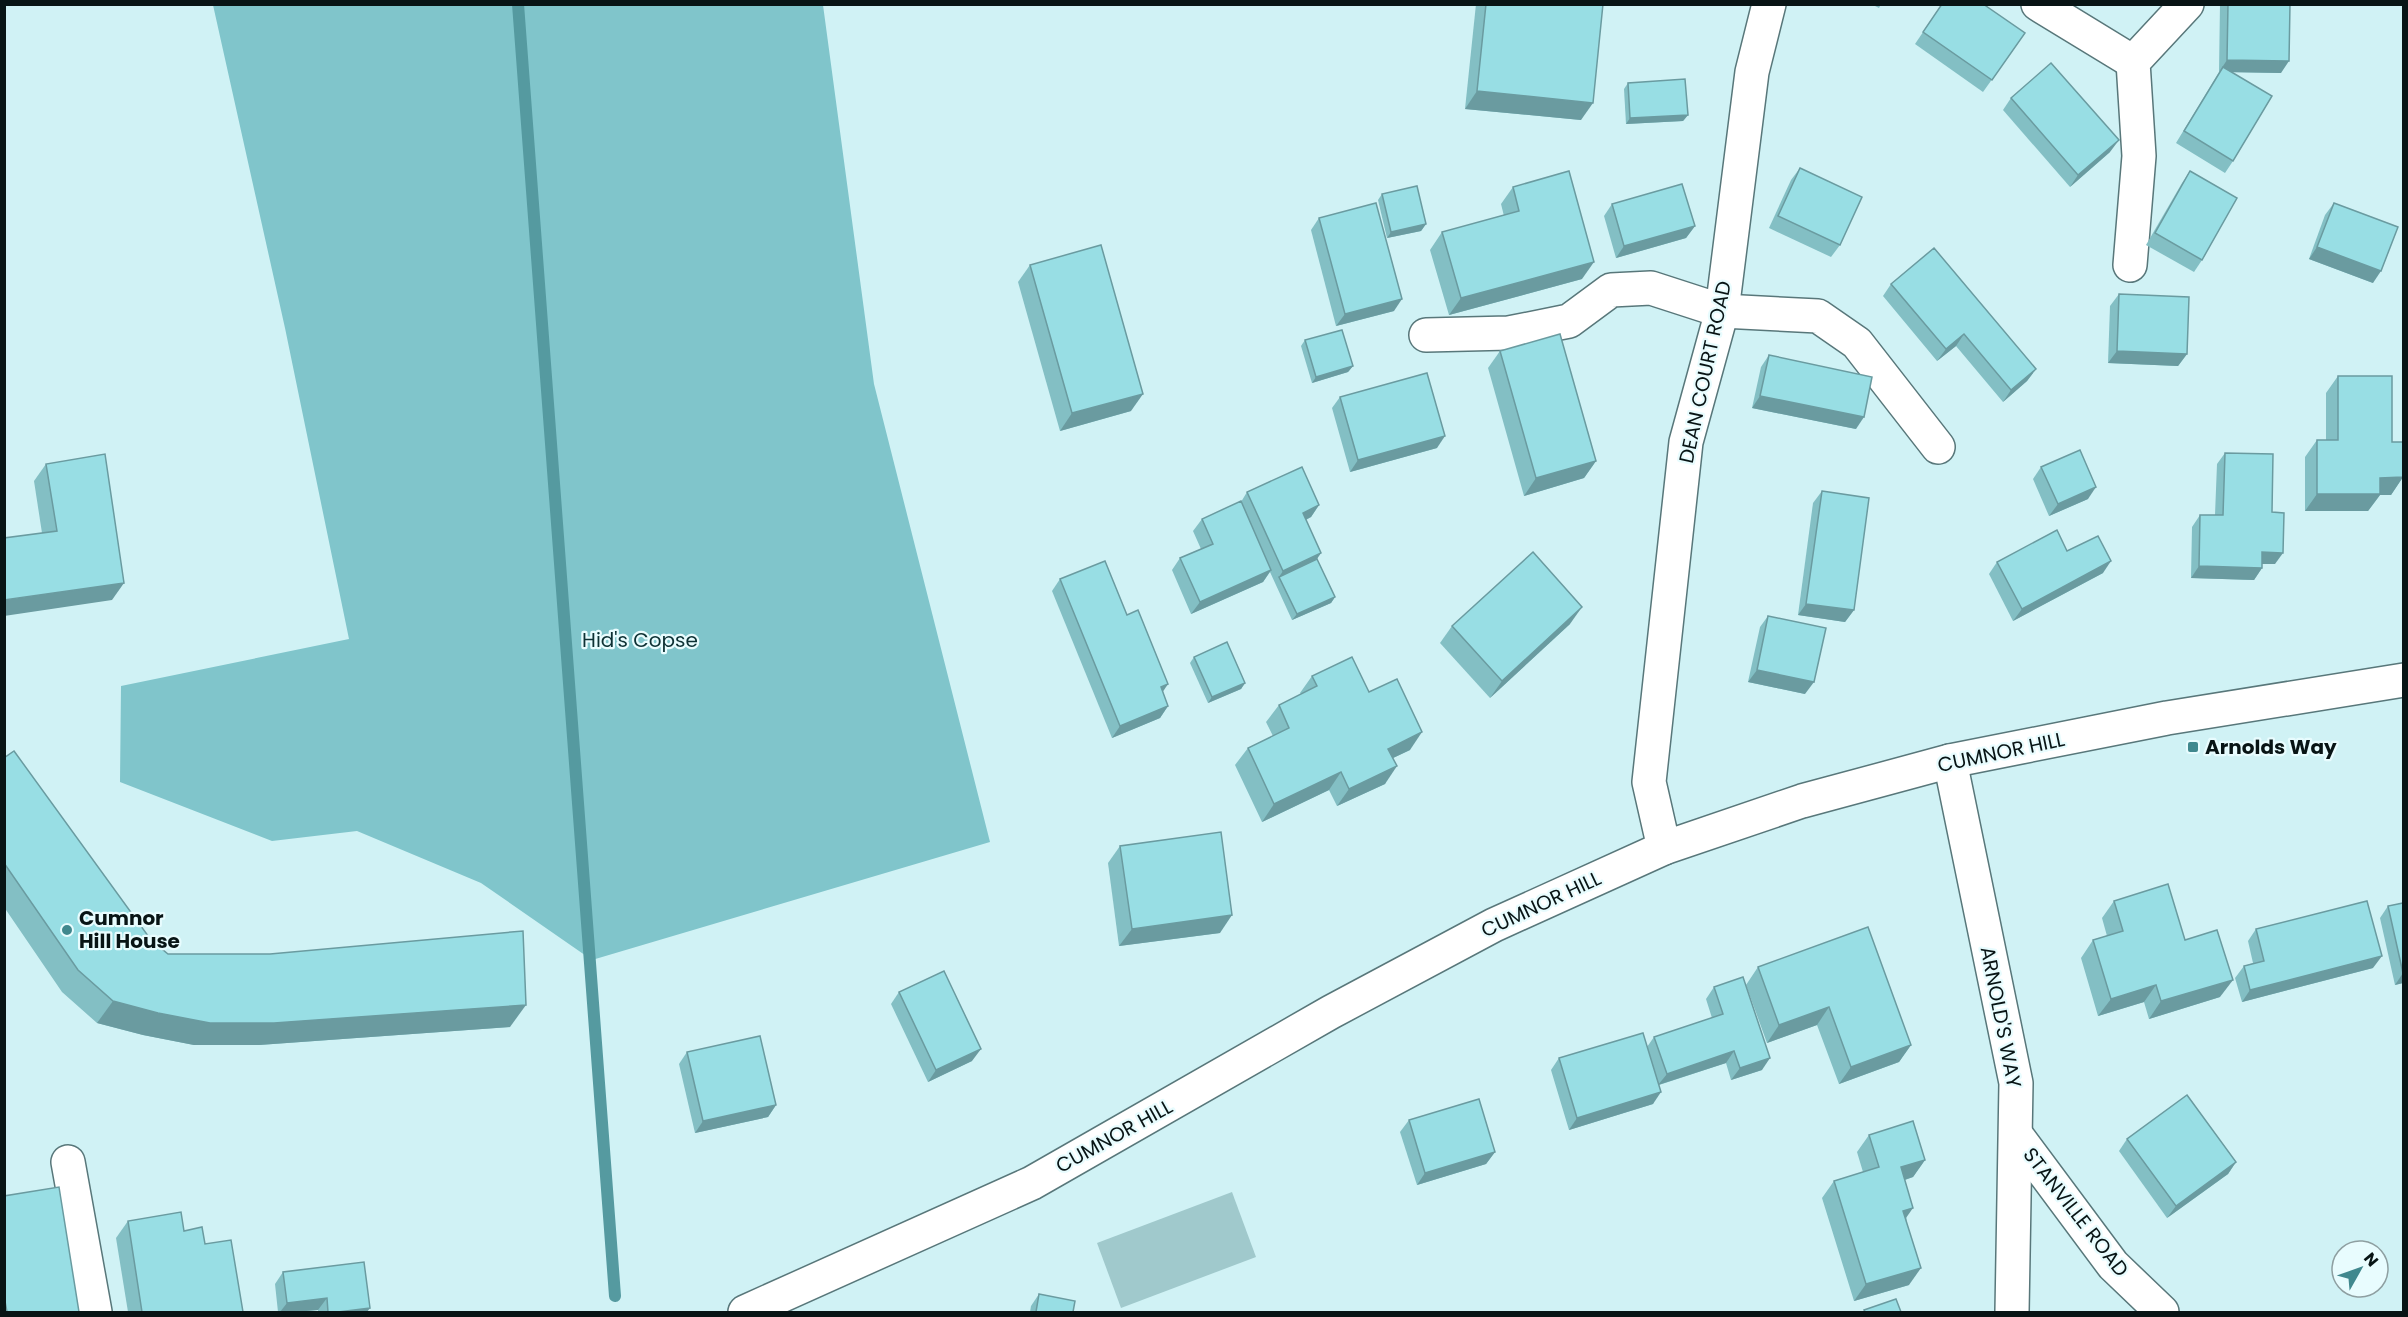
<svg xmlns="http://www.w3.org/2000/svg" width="2408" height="1317" font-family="Poppins,sans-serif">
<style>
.green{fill:#a0c9cc}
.forest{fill:#80c5cb}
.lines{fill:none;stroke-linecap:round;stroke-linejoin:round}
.stream{stroke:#559aa0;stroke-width:12}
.minor-casing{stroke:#58777a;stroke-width:36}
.minor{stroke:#fff;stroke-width:33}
.wall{fill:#83bfc4}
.shaded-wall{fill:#6a9ba0}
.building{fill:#98dee4;stroke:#6a9ba0;stroke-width:1.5}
.poi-dot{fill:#40888e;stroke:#e8fcfe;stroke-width:2}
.labels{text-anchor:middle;stroke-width:4.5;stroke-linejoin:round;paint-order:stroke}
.street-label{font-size:20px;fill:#081415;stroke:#e8fcfe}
.park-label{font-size:20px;fill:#0d3134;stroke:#e8fcfe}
.poi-label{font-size:20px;font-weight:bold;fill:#081415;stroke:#e8fcfe;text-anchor:start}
</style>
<rect width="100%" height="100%" fill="#d0f2f5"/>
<polygon class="green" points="1232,1192 1256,1257 1121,1308 1097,1243"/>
<polygon class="forest" points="213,5 823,5 874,384 990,842 592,960 481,883 357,831 272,841 120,782 121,686 349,639 285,328"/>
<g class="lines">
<polyline class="stream" points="518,4 615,1296"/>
<defs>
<g id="minor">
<polyline points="2038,4 2133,62"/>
<polyline points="2130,265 2139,156 2133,62 2187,4"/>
<polyline points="1426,335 1509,333 1569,321 1611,290 1651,288 1722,311 1818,316 1857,343 1938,447"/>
<polyline points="1950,761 2016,1083 2012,1312"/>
<polyline points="1664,848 1649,782 1686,442 1722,311 1752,72 1769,4"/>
<polyline points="2017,1136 2113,1265 2162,1312"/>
<polyline points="68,1162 95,1312"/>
<polyline points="745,1312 1032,1183 1331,1012 1494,925 1664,848 1802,801 1950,761 2167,718 2404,680"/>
</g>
</defs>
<use href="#minor" class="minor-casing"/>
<use href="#minor" class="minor"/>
</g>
<g class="wall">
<polygon points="1476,4 1603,4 1581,120 1465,109"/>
<polygon points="1871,4 1881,4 1879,8"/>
<polygon points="1942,4 2025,33 1983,92 1915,44"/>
<polygon points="2220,4 2290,4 2281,73 2232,72 2233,161 2225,173 2176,143 2219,72"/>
<polygon points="1628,83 1688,115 1683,121 1626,124 1624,89"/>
<polygon points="2011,98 2110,152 2070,187 2003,110"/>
<polygon points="1800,168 1840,245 1831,257 1769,228 1791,180"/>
<polygon points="2190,171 2202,260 2194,272 2146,245 2182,183"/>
<polygon points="1513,187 1582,279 1449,315 1430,250 1442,232 1504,216 1501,204"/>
<polygon points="1382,194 1426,224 1421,231 1387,238 1378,200"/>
<polygon points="2334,203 2373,283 2309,259 2325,215"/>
<polygon points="1612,204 1695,226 1686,238 1616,258 1604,216"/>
<polygon points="1319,218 1394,311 1336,326 1311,230"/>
<polygon points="1030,265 1131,411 1060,431 1018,282"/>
<polygon points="1891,284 2036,369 2027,381 2003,402 1956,346 1937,361 1883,296"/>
<polygon points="2119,294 2187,354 2178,366 2108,363 2110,306"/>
<polygon points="1305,340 1353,366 1348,372 1312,383 1301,346"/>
<polygon points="1500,351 1596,461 1584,478 1524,496 1488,368"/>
<polygon points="1769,355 1856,429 1752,408 1761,367"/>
<polygon points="2338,376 2392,442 2403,477 2391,495 2380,495 2368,511 2305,511 2305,457 2317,440 2326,440 2326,393"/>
<polygon points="1340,397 1437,448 1350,472 1332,408"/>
<polygon points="2225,453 2272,512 2275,564 2262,564 2262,568 2254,580 2191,578 2192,527 2200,515 2215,515 2217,464"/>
<polygon points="46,464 112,600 42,533 34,481"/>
<polygon points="2041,467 2088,499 2049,516 2033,479"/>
<polygon points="1822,491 1854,610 1845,622 1798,615 1813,503"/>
<polygon points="1247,492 1319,505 1311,517 1306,520 1317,559 1335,597 1331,603 1292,620 1270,572 1263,582 1191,614 1172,570 1180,558 1201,549 1193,531 1202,519 1241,502"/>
<polygon points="2067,551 2103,573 2013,621 1989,574 1997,562"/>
<polygon points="1060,579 1127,615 1163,692 1168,706 1160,718 1112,738 1052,591"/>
<polygon points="1768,616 1805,694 1748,682 1760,627"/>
<polygon points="1570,624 1490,698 1440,643 1452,626"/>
<polygon points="1194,657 1245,683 1241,689 1208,703 1190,663"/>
<polygon points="1312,676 1369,692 1410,750 1393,758 1385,784 1337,806 1329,790 1262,822 1235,765 1248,748 1273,736 1266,722 1279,705 1301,694 1300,693"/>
<polygon points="4,758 151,940 168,954 510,1027 259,1045 194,1045 143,1035 97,1023 62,992 4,907"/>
<polygon points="1120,846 1220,933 1119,946 1108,863"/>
<polygon points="2114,901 2185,940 2220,997 2149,1019 2144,1002 2098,1016 2081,958 2093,940 2107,936 2102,918"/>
<polygon points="2403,903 2403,983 2395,985 2380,918 2388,906"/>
<polygon points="2256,929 2373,968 2242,1002 2235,978 2244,966 2253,963 2248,941"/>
<polygon points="1758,967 1911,1045 1899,1062 1839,1084 1817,1025 1767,1043 1746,985"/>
<polygon points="1714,987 1762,1070 1731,1080 1726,1063 1659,1085 1653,1104 1569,1130 1551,1070 1559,1058 1647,1047 1654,1037 1712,1018 1706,999"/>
<polygon points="899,992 972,1061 928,1082 891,1004"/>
<polygon points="687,1052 776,1105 768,1117 695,1133 679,1064"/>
<polygon points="1409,1120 1495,1152 1486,1164 1417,1185 1400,1132"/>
<polygon points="1869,1135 1925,1160 1913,1177 1905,1180 1909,1285 1854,1301 1822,1198 1834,1181 1863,1172 1857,1152"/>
<polygon points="2127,1139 2236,1162 2228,1174 2167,1218 2119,1151"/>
<polygon points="4,1196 79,1312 4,1312"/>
<polygon points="128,1221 184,1231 205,1244 243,1312 128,1312 116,1238"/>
<polygon points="283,1272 367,1312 318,1312 318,1310 294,1312 278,1312 275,1284"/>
<polygon points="1039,1294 1073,1312 1030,1312 1031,1306"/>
</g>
<g class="shaded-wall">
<polygon points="2227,60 2289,61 2281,73 2220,72 2223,67 2219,72"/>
<polygon points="1477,91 1593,103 1581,120 1465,109"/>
<polygon points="1688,115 1683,121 1626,124 1630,118"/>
<polygon points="2119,140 2110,152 2070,187 2078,175"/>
<polygon points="1426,224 1421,231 1387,238 1391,232"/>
<polygon points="1695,226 1686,238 1616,258 1624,246"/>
<polygon points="2317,247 2381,271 2373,283 2309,259"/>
<polygon points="1594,262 1582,279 1449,315 1461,298"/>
<polygon points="1402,299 1394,311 1336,326 1345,314"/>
<polygon points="1964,334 1956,346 1937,361 1946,349"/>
<polygon points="2117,351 2187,354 2178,366 2108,363"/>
<polygon points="1353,366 1348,372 1312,383 1316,377"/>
<polygon points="2036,369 2027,381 2003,402 2011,390"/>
<polygon points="1143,394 1131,411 1060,431 1072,413"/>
<polygon points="1760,396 1864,417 1856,429 1752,408"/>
<polygon points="1445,436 1437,448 1350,472 1358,460"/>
<polygon points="1596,461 1584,478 1524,496 1536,478"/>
<polygon points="2403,477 2391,495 2380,495 2368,511 2305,511 2317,494 2380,478"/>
<polygon points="2096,487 2088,499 2049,516 2058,504"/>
<polygon points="1319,505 1311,517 1295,525 1303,513"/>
<polygon points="2262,552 2283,553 2275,564 2254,564"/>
<polygon points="1321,553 1313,565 1279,577 1283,571"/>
<polygon points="2111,561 2103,573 2013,621 2022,609"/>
<polygon points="2199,566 2262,568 2254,580 2191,578"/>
<polygon points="1271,570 1263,582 1191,614 1200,602"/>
<polygon points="124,583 112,600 4,616 4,600"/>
<polygon points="1335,597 1331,603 1292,620 1297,614"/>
<polygon points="1806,604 1854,610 1845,622 1798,615"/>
<polygon points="1582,607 1570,624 1490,698 1502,681"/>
<polygon points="1757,670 1814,682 1805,694 1748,682"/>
<polygon points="1245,683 1241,689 1208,703 1212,697"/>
<polygon points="1168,684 1160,696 1161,687"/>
<polygon points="1168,706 1160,718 1112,738 1120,726"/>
<polygon points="1422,732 1410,750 1376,766 1388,749"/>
<polygon points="1397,766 1385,784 1337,806 1349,789"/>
<polygon points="1341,772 1329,790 1262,822 1274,804"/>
<polygon points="1232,915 1220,933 1119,946 1132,929"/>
<polygon points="2382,956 2373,968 2242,1002 2250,990"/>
<polygon points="2403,973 2403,983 2395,985"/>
<polygon points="2233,980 2220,997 2149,1019 2161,1001"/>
<polygon points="2156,985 2144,1002 2098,1016 2111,999"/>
<polygon points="113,1001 526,1005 510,1027 259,1045 194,1045 143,1035 97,1023"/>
<polygon points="1829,1007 1817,1025 1767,1043 1779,1025"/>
<polygon points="1911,1045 1899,1062 1839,1084 1851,1067"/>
<polygon points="981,1049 972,1061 928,1082 936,1070"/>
<polygon points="1734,1051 1726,1063 1658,1085 1667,1074"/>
<polygon points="1770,1058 1762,1070 1731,1080 1740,1068"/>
<polygon points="1661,1092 1653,1104 1569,1130 1577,1118"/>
<polygon points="776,1105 768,1117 695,1133 703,1121"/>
<polygon points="1495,1152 1486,1164 1417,1185 1425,1173"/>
<polygon points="1925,1160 1913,1177 1889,1185 1901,1167"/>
<polygon points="2236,1162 2228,1174 2167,1218 2176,1206"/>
<polygon points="1913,1208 1901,1225 1903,1211"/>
<polygon points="1921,1268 1909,1285 1854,1301 1866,1284"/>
<polygon points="327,1298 318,1310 294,1312 280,1312 287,1303"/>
<polygon points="370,1308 367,1312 338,1312"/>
</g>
<g class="building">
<polygon points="1486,4 1603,4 1593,103 1477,91"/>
<polygon points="1942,4 1983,4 2025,33 1992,80 1923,32"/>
<polygon points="2228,4 2290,4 2289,61 2227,60"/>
<polygon points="2051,63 2119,140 2078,175 2011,98"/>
<polygon points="2223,67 2272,96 2233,161 2184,131"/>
<polygon points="1685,79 1688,115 1630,118 1628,83"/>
<polygon points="1800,168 1862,197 1840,245 1778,216"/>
<polygon points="1569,171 1594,262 1461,298 1442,232 1519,211 1513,187"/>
<polygon points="2190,171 2237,198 2202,260 2155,233"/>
<polygon points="1682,184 1695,226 1624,246 1612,204"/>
<polygon points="1417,186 1426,224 1391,232 1382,194"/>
<polygon points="1376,203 1402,299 1345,314 1319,218"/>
<polygon points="2334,203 2398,227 2381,271 2317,247"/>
<polygon points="1101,245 1143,394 1072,413 1030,265"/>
<polygon points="1934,248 2036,369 2011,390 1964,334 1946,349 1891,284"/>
<polygon points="2119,294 2189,297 2187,354 2117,351"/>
<polygon points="1342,330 1353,366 1316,377 1305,340"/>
<polygon points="1560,334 1596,461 1536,478 1500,351"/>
<polygon points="1769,355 1872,377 1864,417 1760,396"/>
<polygon points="1427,373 1445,436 1358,460 1340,397"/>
<polygon points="2338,376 2392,376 2392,442 2403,442 2403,477 2380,478 2380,494 2317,494 2317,440 2338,440"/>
<polygon points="2080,450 2096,487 2058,504 2041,467"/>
<polygon points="2225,453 2273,454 2272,512 2284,513 2283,553 2262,552 2262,568 2199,566 2200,515 2223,515"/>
<polygon points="105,454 124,583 4,600 4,538 57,531 46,464"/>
<polygon points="1302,467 1319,505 1303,513 1321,553 1283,571 1247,492"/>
<polygon points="1822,491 1869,498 1854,610 1806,604"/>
<polygon points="1241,501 1271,570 1200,602 1180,558 1213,544 1202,519"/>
<polygon points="2057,530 2067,551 2098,536 2111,561 2022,609 1997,562"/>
<polygon points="1533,552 1582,607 1502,681 1452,626"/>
<polygon points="1317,559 1335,597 1297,614 1279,577"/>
<polygon points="1105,561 1127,615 1138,610 1168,684 1161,687 1168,706 1120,726 1060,579"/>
<polygon points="1768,616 1826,628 1814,682 1757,670"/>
<polygon points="1227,642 1245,683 1212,697 1194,657"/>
<polygon points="1352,657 1369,692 1397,679 1422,732 1388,749 1397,766 1349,789 1341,772 1274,804 1248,748 1289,728 1279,705 1317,686 1312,676"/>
<polygon points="14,751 151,940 168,954 270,954 523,931 526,1005 274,1023 210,1023 158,1013 113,1001 78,970 4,863 4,758"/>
<polygon points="1221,832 1232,915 1132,929 1120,846"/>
<polygon points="2168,884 2185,940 2217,930 2233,980 2161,1001 2156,985 2111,999 2093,940 2123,931 2114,901"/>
<polygon points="2367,901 2382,956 2250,990 2244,966 2264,961 2256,929"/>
<polygon points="2403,903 2403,973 2388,906"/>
<polygon points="1868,927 1911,1045 1851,1067 1829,1007 1779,1025 1758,967"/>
<polygon points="944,971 981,1049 936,1070 899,992"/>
<polygon points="1743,977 1770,1058 1740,1068 1734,1051 1667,1074 1654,1037 1723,1014 1714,987"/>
<polygon points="1643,1033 1661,1092 1577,1118 1559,1058"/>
<polygon points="760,1036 776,1105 703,1121 687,1052"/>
<polygon points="2187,1095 2236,1162 2176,1206 2127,1139"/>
<polygon points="1479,1099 1495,1152 1425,1173 1409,1120"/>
<polygon points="1913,1121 1925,1160 1901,1167 1913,1208 1903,1211 1921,1268 1866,1284 1834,1181 1879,1167 1869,1135"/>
<polygon points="59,1187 79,1312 7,1312 4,1296 4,1196"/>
<polygon points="181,1212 184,1231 202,1227 205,1244 231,1240 243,1312 142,1312 128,1221"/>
<polygon points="364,1262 370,1308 338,1312 328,1312 327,1298 287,1303 283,1272"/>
<polygon points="1039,1294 1075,1301 1073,1312 1036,1312"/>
<polygon points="1896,1299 1901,1312 1865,1312 1864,1310"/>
</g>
<g class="poi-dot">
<rect x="2187" y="741" width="12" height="12" rx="3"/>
<circle cx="67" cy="930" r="6"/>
</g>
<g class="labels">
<g class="street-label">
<text transform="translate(1705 372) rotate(-78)" y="7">DEAN COURT ROAD</text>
<text transform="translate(2001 752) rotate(-12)" y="7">CUMNOR HILL</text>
<text transform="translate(1541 904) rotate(-25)" y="7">CUMNOR HILL</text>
<text transform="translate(2001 1017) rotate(79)" y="7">ARNOLD'S WAY</text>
<text transform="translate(1114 1136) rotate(-29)" y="7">CUMNOR HILL</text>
<text transform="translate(2076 1212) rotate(52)" y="7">STANVILLE ROAD</text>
</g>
<g class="park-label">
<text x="640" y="647">Hid's Copse</text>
</g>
<g class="poi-label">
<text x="2205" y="754">Arnolds Way</text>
<text x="79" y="925">Cumnor<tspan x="79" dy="23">Hill House</tspan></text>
</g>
</g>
<rect width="2408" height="1317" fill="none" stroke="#081415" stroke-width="12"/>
<g transform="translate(2360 1269) rotate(50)"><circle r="28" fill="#e8fcfe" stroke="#8e9fa1" stroke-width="1.5"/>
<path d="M0-4.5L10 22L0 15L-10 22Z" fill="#40888e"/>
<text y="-9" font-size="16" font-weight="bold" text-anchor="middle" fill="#081415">N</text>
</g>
</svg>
